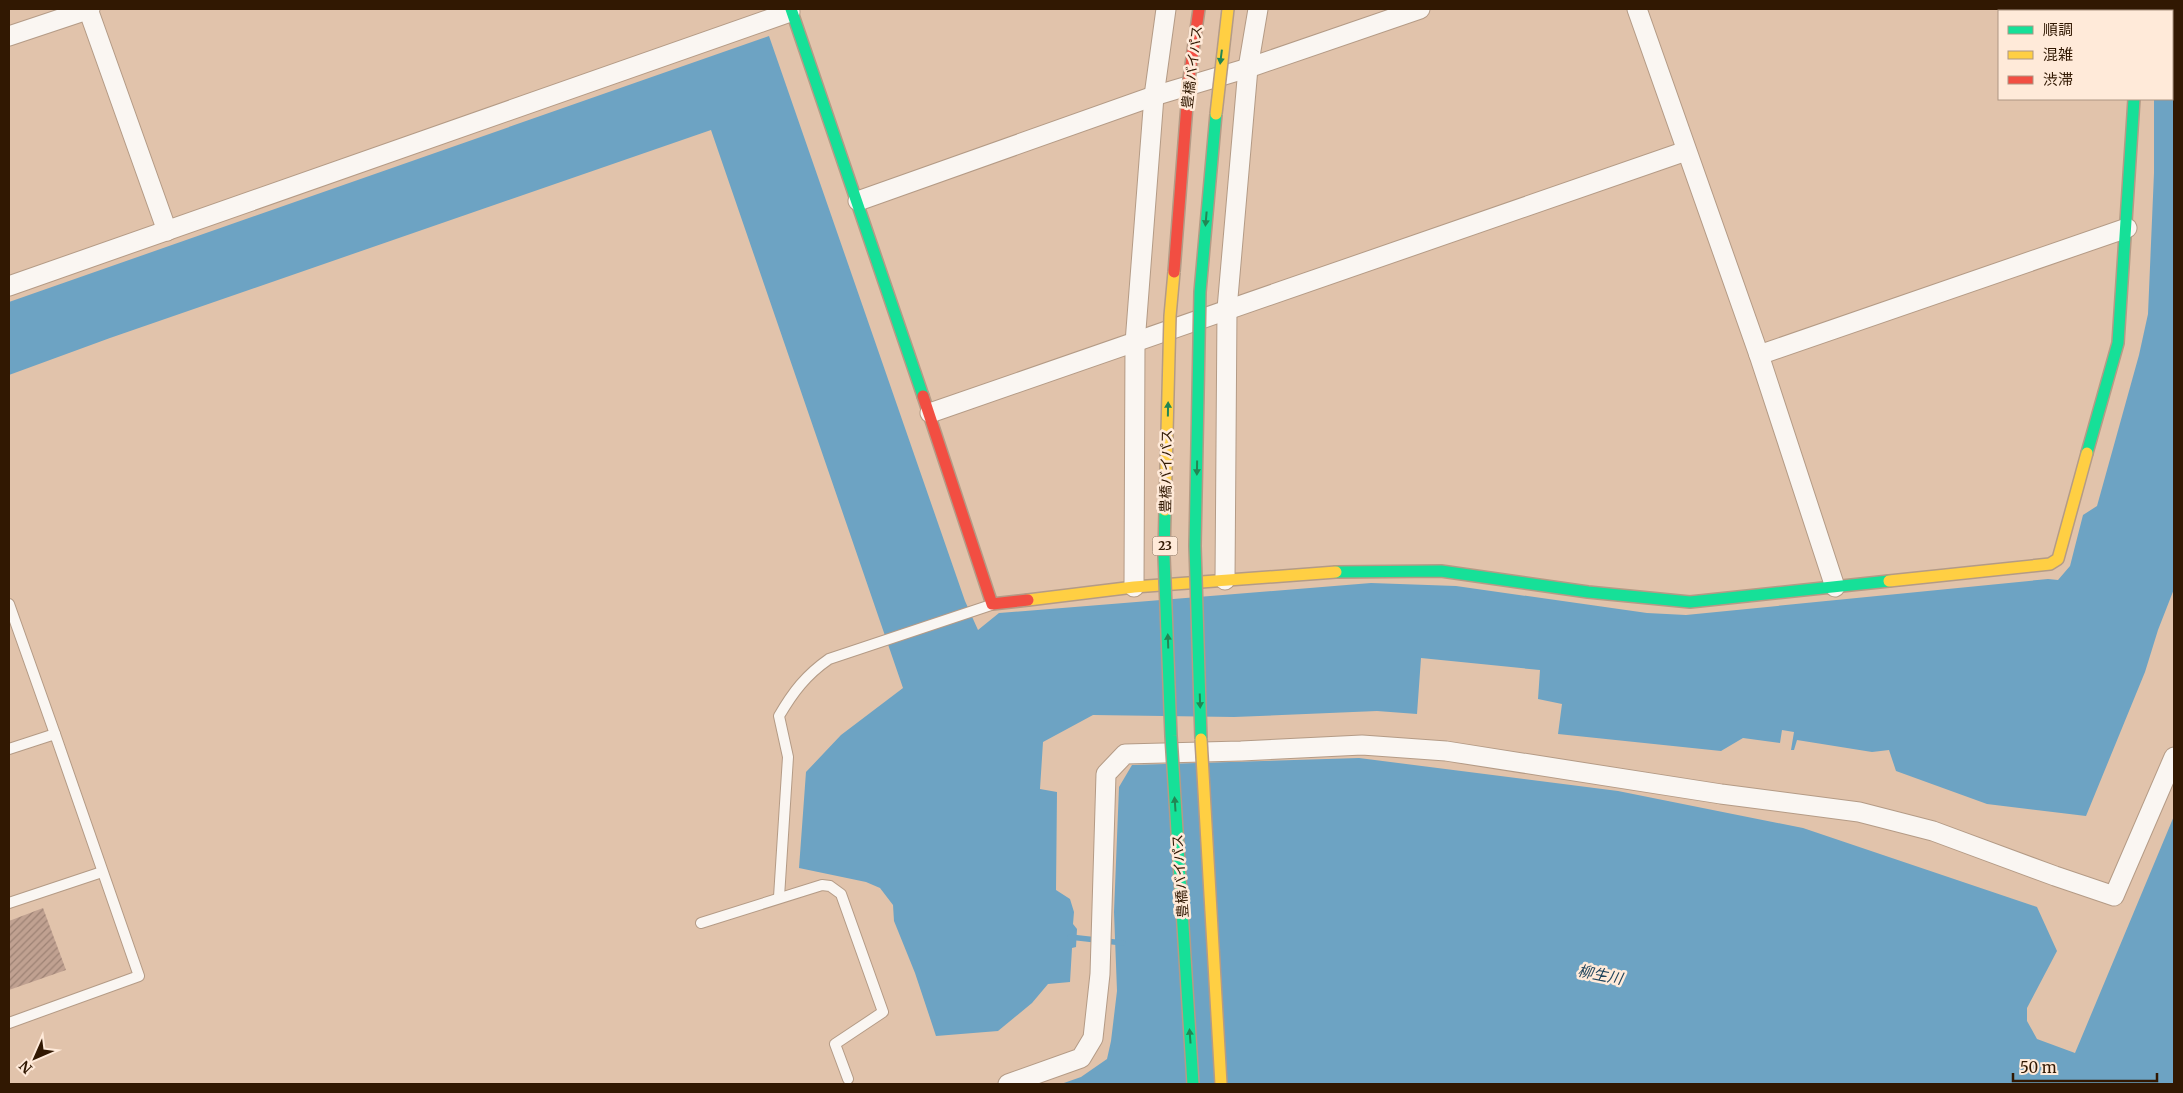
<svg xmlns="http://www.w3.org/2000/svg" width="2183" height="1093" font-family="Merriweather,'Noto Sans JP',serif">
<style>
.water{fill:#6da3c3}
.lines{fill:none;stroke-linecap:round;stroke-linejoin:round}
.stream{stroke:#6da3c3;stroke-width:5.5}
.building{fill:url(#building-hatch)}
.lane-casing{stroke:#b49b86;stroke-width:12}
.street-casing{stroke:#b49b86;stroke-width:21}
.fast-casing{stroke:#b49b86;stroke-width:14}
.slow-casing{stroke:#b49b86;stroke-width:14}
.jam-casing{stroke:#b49b86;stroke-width:14}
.lane{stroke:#faf6f2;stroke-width:10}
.street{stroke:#faf6f2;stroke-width:19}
.fast{stroke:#16e098;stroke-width:11}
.slow{stroke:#ffcf43;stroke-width:11}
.jam{stroke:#f24e42;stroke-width:11}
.fast-bridge-casing{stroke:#b49b86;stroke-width:14;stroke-linecap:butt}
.slow-bridge-casing{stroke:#b49b86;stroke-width:14;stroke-linecap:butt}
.jam-bridge-casing{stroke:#b49b86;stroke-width:14;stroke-linecap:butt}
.fast-bridge{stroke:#16e098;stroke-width:11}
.slow-bridge{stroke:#ffcf43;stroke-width:11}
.jam-bridge{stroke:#f24e42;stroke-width:11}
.oneway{fill:#228654}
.labels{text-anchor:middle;stroke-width:5;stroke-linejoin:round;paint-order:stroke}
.shield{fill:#ffead9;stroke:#6f5742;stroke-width:1}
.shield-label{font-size:12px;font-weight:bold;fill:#311802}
.street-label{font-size:14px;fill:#311802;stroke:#ffead9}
.water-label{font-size:15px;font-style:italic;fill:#1e435b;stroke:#ffead9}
</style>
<defs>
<pattern id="building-hatch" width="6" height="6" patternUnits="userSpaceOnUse" patternTransform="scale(1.25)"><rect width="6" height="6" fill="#c0a191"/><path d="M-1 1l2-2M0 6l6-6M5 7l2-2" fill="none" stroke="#9d8274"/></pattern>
</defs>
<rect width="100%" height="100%" fill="#e1c3ab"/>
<g class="water">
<polygon points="2155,9 2174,9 2174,589 2158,630 2145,672 2086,816 1987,804 1896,771 1889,750 1872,752 1797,740 1794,750 1791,750 1794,732 1782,730 1780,743 1743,738 1721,751 1558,734 1562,704 1538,699 1540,670 1421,658 1417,714 1377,711 1234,717 1093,715 1043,742 1040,789 1057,792 1056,890 1070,899 1074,912 1073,924 1077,929 1076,947 1072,948 1070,982 1048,984 1032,1003 998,1031 936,1036 915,973 894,921 893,905 880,888 866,882 799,868 806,772 841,735 903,688 711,130 110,338 9,375 9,302 769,36 965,601 978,630 999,613 1371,583 1456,586 1647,613 1686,615 2048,579 2058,580 2070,566 2083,515 2097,506 2139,355 2148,314 2154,173 2154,99 2172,99 2172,11 2155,11"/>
<polygon points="1359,758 1618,791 1803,828 2037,907 2057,951 2027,1008 2027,1021 2037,1039 2075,1053 2174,816 2174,1084 1061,1084 1081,1077 1107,1059 1111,1041 1117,991 1114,912 1119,787 1132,765"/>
</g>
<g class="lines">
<polyline class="stream" points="1070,937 1123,943"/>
</g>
<polygon class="building" points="43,908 66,970 9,990 9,921"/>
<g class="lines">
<defs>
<g id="lane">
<polyline points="9,604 55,734"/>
<polyline points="9,749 55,734 139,976 9,1023"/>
<path d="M779 897 788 757 779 716C793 692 806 675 829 659L991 605"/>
<polyline points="9,903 102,872"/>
<polyline points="701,923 822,885 830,886 841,894 883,1012 835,1044 848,1079"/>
</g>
<g id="street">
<polyline points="88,9 167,231"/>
<polyline points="1637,9 1759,355 1835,587"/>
<polyline points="2133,9 2133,11"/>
<polyline points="9,36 90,9"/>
<polyline points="858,201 1154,96 1248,68 1420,9"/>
<polyline points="9,286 790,12"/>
<polyline points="1759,355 2127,228"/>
<polyline points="930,413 1686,151"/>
<polyline points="1225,580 1227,309 1248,68 1258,9"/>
<polyline points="1134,587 1135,343 1154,96 1166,9"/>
<polyline points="1008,1084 1081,1058 1093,1038 1100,974 1106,774 1125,754 1241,751 1362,745 1446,751 1721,794 1859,812 1933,831 2055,876 2114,896 2174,757"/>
</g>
<g id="fast">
<polyline points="791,9 923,396"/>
<polyline points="2087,453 2118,343 2134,99"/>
<polyline points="1336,572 1441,571 1588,592 1690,602 1889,581"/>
</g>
<g id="slow">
<polyline points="1889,581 2050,564 2058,559 2087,453"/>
<polyline points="1028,600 1134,587 1336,572"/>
</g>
<polyline id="jam" points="923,396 992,604 1028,600"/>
</defs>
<use href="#lane" class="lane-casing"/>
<use href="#street" class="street-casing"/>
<use href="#fast" class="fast-casing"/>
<use href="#slow" class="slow-casing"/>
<use href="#jam" class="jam-casing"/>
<use href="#lane" class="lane"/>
<use href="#street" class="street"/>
<use href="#fast" class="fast"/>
<use href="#slow" class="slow"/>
<use href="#jam" class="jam"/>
<defs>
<g id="fast-bridge">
<polyline points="1165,510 1164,556 1171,736 1193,1084"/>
<polyline points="1201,739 1195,546 1200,292 1216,114"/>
</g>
<g id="slow-bridge">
<polyline points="1216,114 1228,9"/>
<polyline points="1165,510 1170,316 1174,272"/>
<polyline points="1201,739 1221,1084"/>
</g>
<polyline id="jam-bridge" points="1174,272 1189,79 1199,9"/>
</defs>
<use href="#fast-bridge" class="fast-bridge-casing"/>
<use href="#slow-bridge" class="slow-bridge-casing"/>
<use href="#jam-bridge" class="jam-bridge-casing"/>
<use href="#fast-bridge" class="fast-bridge"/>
<use href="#slow-bridge" class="slow-bridge"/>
<use href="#jam-bridge" class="jam-bridge"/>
</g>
<defs><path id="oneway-solid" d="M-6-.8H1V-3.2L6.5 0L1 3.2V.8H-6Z" transform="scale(1.25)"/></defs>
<g class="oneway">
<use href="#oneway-solid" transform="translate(1221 57) rotate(97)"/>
<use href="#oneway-solid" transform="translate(1206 219) rotate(95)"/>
<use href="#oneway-solid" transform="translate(1168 409) rotate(-89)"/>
<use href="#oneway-solid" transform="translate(1197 468) rotate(91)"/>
<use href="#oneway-solid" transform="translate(1168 641) rotate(-92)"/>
<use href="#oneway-solid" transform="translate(1200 701) rotate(88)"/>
<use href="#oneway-solid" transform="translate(1175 804) rotate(-94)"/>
<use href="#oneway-solid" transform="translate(1190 1036) rotate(-94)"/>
</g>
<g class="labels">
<rect class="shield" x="1152.5" y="536.5" width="25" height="19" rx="4"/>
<g class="shield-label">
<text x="1165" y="550">23</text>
</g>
<g class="street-label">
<text transform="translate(1192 67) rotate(-83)" y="5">豊橋バイパス</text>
<text transform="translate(1166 471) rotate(-89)" y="5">豊橋バイパス</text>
<text transform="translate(1180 876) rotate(-94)" y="5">豊橋バイパス</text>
</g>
<g class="water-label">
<text transform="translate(1600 975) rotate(11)" y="5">柳生川</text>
</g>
</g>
<rect width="2183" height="1093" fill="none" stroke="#311802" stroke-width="20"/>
<rect x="1998" y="10" width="175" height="90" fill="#ffead9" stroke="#ad9683"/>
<rect x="2008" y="26" width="25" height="8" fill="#16e098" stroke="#ad9683"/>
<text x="2043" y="35" font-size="15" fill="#311802">順調</text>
<rect x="2008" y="51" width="25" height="8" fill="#ffcf43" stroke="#ad9683"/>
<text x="2043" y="60" font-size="15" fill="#311802">混雑</text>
<rect x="2008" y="76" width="25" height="8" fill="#f24e42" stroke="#ad9683"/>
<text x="2043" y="85" font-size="15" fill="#311802">渋滞</text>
<g transform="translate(35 1058) rotate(225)" stroke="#ffead9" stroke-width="4" paint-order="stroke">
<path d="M0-4L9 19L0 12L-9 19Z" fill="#311802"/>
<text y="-8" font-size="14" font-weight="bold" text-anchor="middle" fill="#311802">N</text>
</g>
<path d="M2013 1073v8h144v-8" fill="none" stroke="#311802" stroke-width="2.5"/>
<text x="2020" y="1073" font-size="15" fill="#311802" stroke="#ffead9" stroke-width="4" paint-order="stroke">50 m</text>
</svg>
